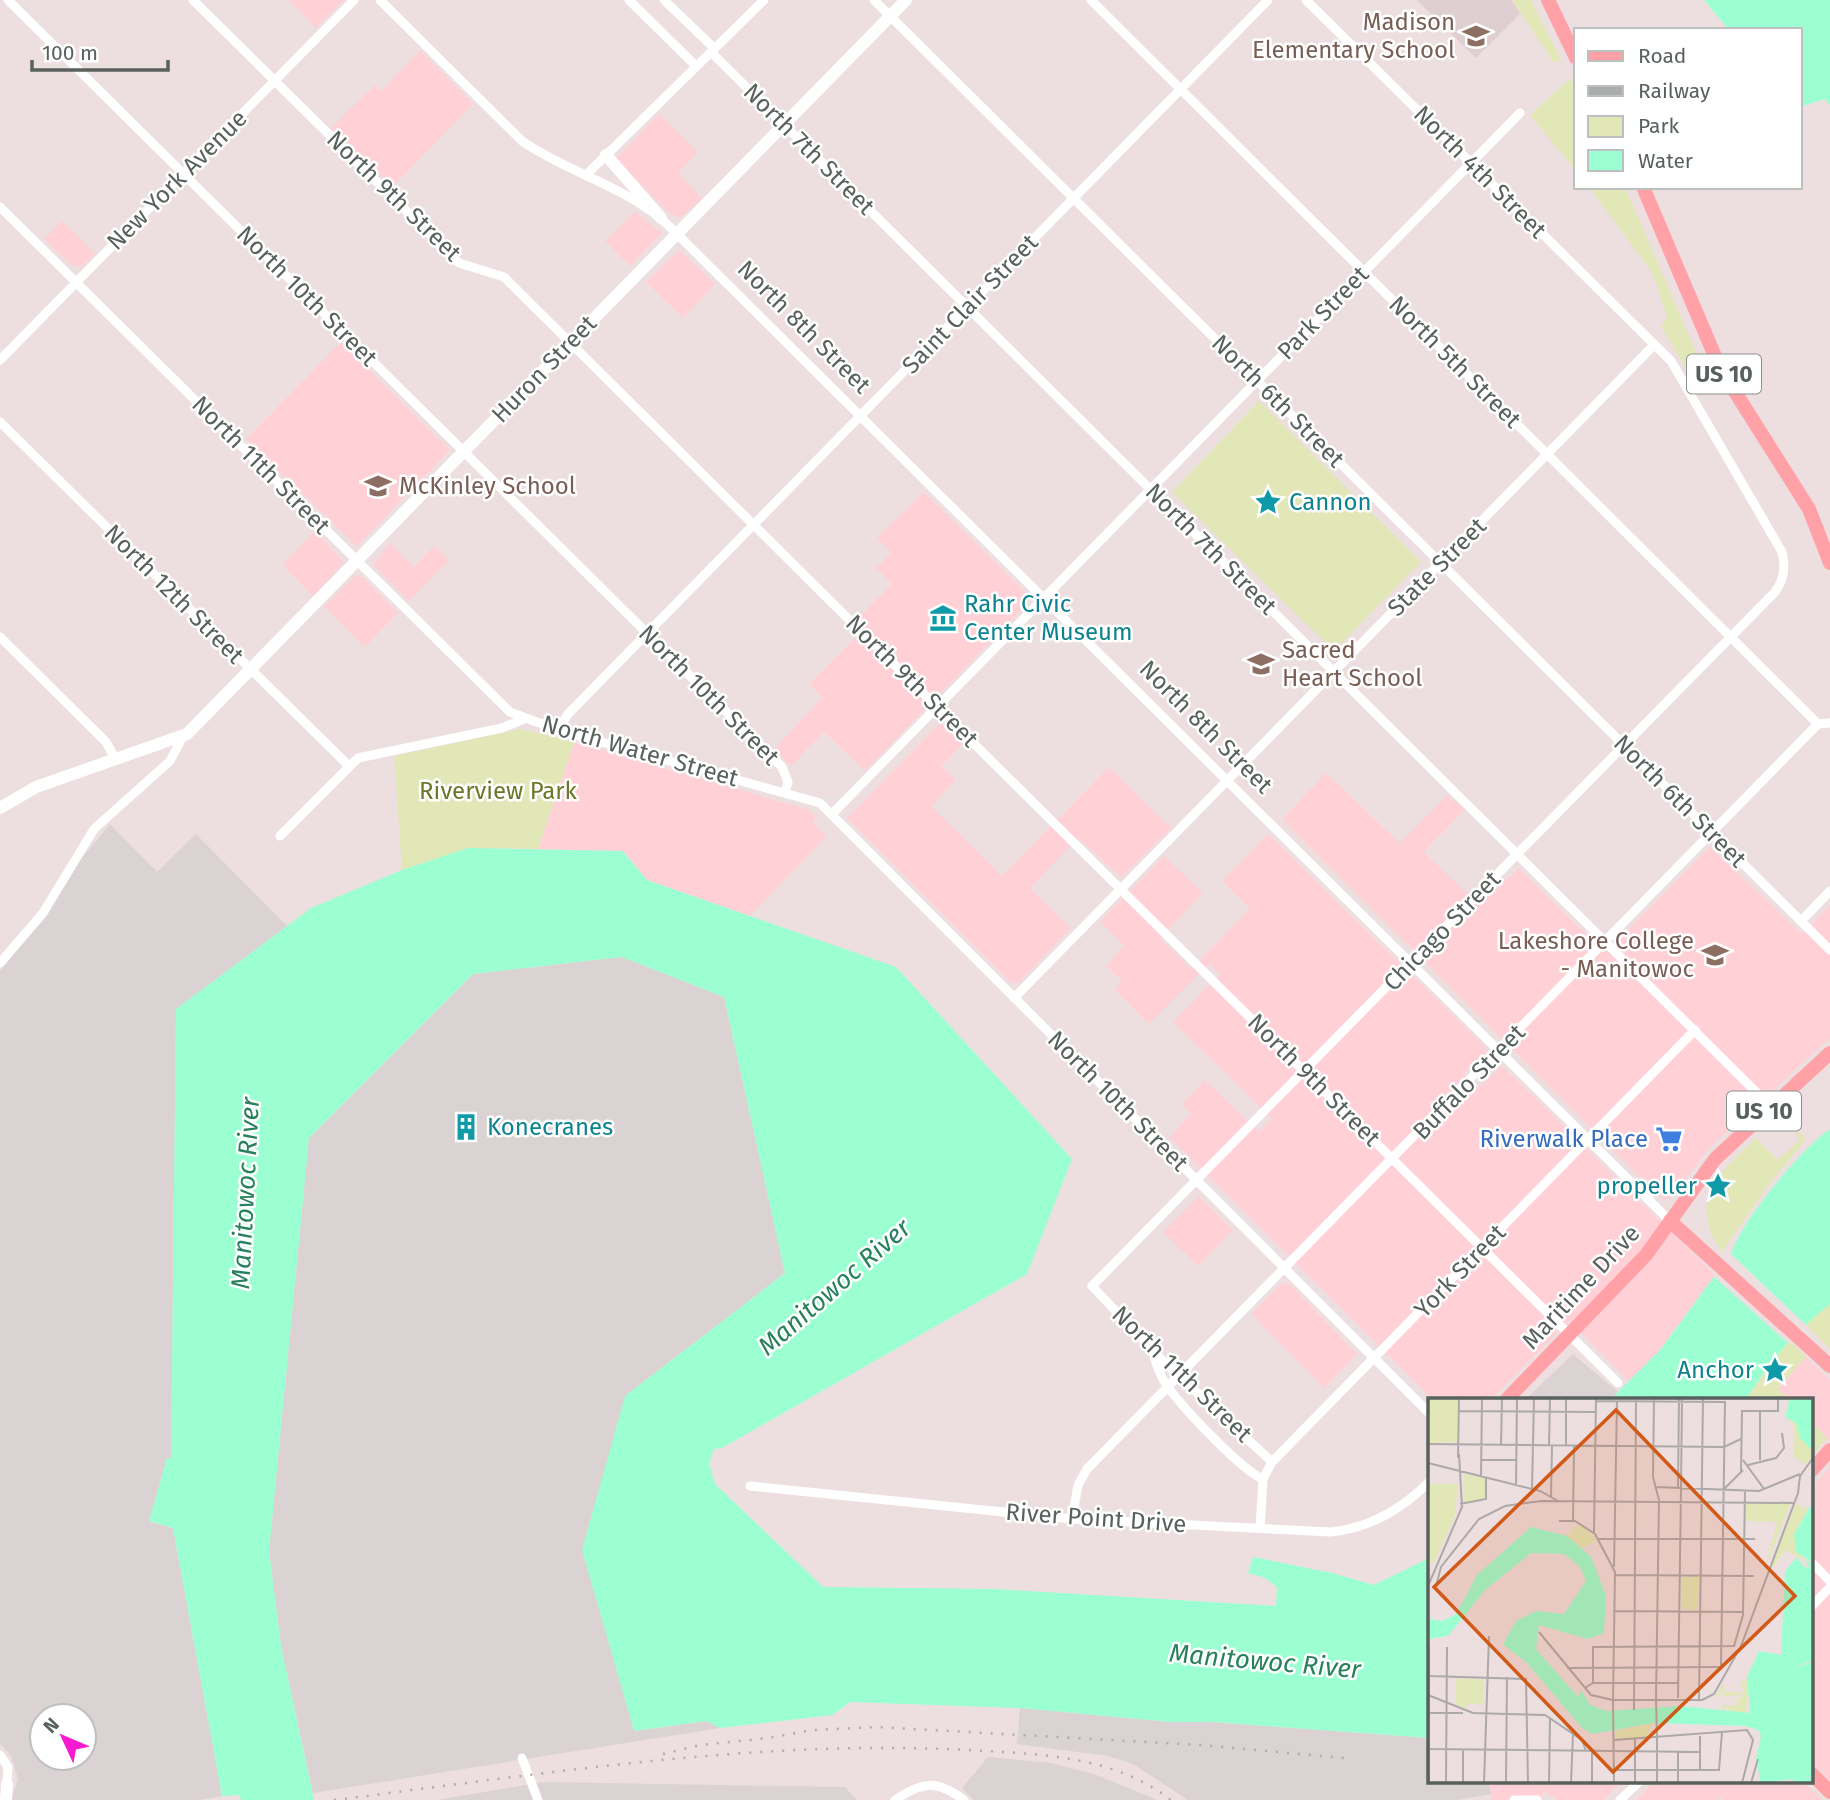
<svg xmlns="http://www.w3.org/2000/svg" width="1830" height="1800" font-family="'Fira Sans',sans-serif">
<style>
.commercial{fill:#ffd1d7}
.industrial{fill:#dbd2d3;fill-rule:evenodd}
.education{fill:#dfcfd2}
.green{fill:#e2e7b8}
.water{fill:#9cffd1}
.pier{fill:#eddfe0}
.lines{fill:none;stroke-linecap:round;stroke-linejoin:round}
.street{stroke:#fff;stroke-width:9}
.secondary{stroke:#fff;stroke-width:12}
.primary{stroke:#ffa1a7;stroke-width:14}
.rail{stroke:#abadac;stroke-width:2.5;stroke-dasharray:2 9;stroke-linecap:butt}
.labels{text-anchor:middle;stroke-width:5;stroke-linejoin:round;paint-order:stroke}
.shield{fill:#fff;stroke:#8a908e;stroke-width:2}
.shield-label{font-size:23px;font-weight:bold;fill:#58615e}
.education-label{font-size:24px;fill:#785e54;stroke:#fff;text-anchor:end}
.street-label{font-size:24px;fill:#58615e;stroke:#fff}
.culture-label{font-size:24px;fill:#0d838f;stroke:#fff;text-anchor:start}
.park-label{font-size:24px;fill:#6c772a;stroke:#fff}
.shop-label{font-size:24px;fill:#366cbe;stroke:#fff;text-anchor:end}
.water-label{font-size:26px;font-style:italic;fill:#28805e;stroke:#fff}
.inset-river{fill:none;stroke:#9cffd1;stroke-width:3.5}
.inset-road{fill:none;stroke:#ada9a8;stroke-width:2}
.view{fill:#d25a18;fill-opacity:0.15;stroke:#d25a18;stroke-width:3.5}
.inset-edge{fill:none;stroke:#58615e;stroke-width:3.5}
</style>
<rect width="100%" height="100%" fill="#eddfe0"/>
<g class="commercial">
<polygon points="288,0 344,0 316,28"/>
<polygon points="420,51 473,104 392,187 331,128 375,85 381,91"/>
<polygon points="659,114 698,152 678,173 702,198 680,218 670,214 616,159"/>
<polygon points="635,212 662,233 630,266 605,241"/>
<polygon points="62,221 95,253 81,267 73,266 44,239"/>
<polygon points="679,250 715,284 683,318 646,282"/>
<polygon points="341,342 450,450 357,546 246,439"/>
<polygon points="924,492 1025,592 1028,603 865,771 824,732 791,766 774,749 822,698 809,684 866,627 858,618 892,584 876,568 891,553 877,538"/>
<polygon points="315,531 344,562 313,596 282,565"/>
<polygon points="390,543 414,567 434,546 449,560 409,601 373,565"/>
<polygon points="360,575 398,613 365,647 324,607 355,576"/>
<polygon points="940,723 964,743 941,766 956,780 931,806 1002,876 1109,767 1171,828 1121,877 1078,838 1030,888 1071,928 1017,984 1009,981 847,818"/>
<polygon points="574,742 810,810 816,817 813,823 827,836 750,916 647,880 622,851 538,849"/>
<polygon points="1326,773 1400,843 1447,795 1464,810 1424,852 1479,905 1519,868 1605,953 1710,847 1802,934 1830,905 1830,1038 1709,1148 1672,1197 1665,1200 1660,1197 1282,819"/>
<polygon points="1268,834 1484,1046 1485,1054 1464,1073 1478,1088 1502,1066 1715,1275 1660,1350 1629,1381 1569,1321 1492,1399 1432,1399 1169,1137 1191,1114 1182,1104 1205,1080 1259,1132 1272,1119 1173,1022 1220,974 1209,964 1149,1024 1114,989 1122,981 1106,966 1124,946 1100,922 1164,856 1203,893 1160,938 1191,969 1250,909 1222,881"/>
<polygon points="1199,1196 1233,1230 1198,1266 1163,1232"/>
<polygon points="1288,1283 1357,1354 1324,1388 1251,1314 1281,1284"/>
<polygon points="1806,1357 1830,1380 1830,1442 1811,1421 1811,1399 1788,1399 1778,1389"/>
<polygon points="1830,1467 1830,1780 1811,1761 1811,1488"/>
<polygon points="1489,1781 1622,1781 1603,1800 1558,1800 1544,1791 1541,1800 1492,1800"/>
<polygon points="1655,1781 1803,1781 1823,1800 1724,1800 1721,1797 1718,1800 1636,1800"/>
</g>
<g class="industrial">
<path d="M110 824 157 872 196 834 287 926 176 1009 171 1459 167 1458 150 1522 173 1528 222 1796 199 1800H11L18 1779 11 1755 0 1744V971L47 915 80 860ZM42 1716H84V1758H42Z"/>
<polygon points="622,957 724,997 785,1273 625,1396 634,1731 707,1721 720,1728 313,1793 281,1646 269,1551 309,1138 473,974"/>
<polygon points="1573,1354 1618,1392 1611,1399 1526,1399"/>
<polygon points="1020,1708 1171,1722 1212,1722 1429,1738 1429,1781 1489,1781 1491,1794 1458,1800 1188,1800 1133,1764 1108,1756 1017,1744"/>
<polygon points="988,1757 1051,1763 1094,1774 1158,1800 974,1800 962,1788"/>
<polygon points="544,1782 845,1787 857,1800 437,1800"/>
</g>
<polygon class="education" points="1417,0 1512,0 1520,14 1476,58"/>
<g class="green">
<polygon points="1512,0 1531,0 1561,60 1553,62"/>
<polygon points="1570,78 1576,92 1576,171 1530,115"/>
<path d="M1589 187H1624C1655 251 1679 318 1710 382L1699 391 1661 326 1667 318 1653 274Z"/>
<polygon points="1259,401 1421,562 1334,651 1172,492"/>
<polygon points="521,729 574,742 538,849 468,848 402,870 394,756"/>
<path d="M1794 1132H1799L1806 1139 1767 1187 1722 1252C1686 1200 1720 1173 1756 1138L1778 1160 1800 1139Z"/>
<polygon points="1830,1304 1830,1349 1804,1323"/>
<polygon points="1789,1340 1806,1357 1778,1388 1788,1399 1746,1399"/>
<polygon points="1811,1421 1827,1438 1811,1457"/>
</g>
<g class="water">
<polygon points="1704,0 1830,0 1830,105 1825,99 1800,107 1800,30 1729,30"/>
<polygon points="468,848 623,851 647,880 896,967 1072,1159 1027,1274 722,1448 714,1449 709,1463 715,1484 823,1587 995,1589 1276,1606 1277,1587 1265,1578 1248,1573 1253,1557 1332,1573 1374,1585 1429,1558 1429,1738 1212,1722 1171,1722 1020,1708 850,1702 832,1715 720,1728 707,1721 634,1731 582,1550 625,1396 785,1273 724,997 622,957 473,974 309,1138 269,1551 281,1646 314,1800 241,1800 239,1795 222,1796 173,1528 149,1521 167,1458 171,1458 176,1009 311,908 402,870"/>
<path d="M1830 1129V1304C1793 1333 1772 1360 1746 1399H1611L1660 1350 1732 1252C1740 1222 1804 1146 1830 1129Z"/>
</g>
<polygon class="pier" points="1730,1253 1807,1326 1789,1344 1713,1276"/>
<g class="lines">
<g class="street">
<polyline points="8,0 782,767 788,782 785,792"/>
<polyline points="193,0 459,263 504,277 1618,1383"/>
<path d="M380 0 522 141C568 173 626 186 668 225L1670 1221"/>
<polyline points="629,0 696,66"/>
<polyline points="664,0 714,48"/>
<polyline points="874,0 1830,950"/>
<polyline points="1091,0 1818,724"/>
<polyline points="711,52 1770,1106"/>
<polyline points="586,175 764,0"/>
<polyline points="0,207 510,712 558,730 820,803 1429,1413"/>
<polyline points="0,360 354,0"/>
<polyline points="0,422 349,766"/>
<polyline points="0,637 106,742 116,760"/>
<polyline points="558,730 568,714 1268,0"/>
<polyline points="832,814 1520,113"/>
<polyline points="280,836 358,758 502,728 524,719"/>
<polyline points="1801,921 1830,891"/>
<polyline points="0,963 43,913 94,829 170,761 182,738"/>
<polyline points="1014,998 1654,345"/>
<path d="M1153 1352C1156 1364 1160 1377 1168 1387 1182 1407 1242 1471 1263 1479"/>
<path d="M1272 1462 1163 1361 1092 1286 1775 592C1784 580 1786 567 1782 552L1671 361 1306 0"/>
<path d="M750 1486 1072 1519 1331 1532C1370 1528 1402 1509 1429 1482"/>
<polyline points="1072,1519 1078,1485 1087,1469 1818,724 1830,723"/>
<polyline points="1260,1528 1263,1479 1272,1462 1695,1030"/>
<polyline points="1811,1562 1830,1581"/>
<polyline points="1811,1607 1830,1587"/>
<polyline points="0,1755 8,1767 7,1784"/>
<polyline points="522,1758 538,1800"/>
<path d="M895 1800C923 1781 937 1780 964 1800"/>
<polyline points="1514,1800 1537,1800"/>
<polyline points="1620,1800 1640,1781"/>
</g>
<g class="secondary">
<polyline points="606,155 661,218"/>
<polyline points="0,808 36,787 187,734 906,0"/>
<polyline points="6,1800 7,1784"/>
</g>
<g class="primary">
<polyline points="1548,0 1576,58"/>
<polyline points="1643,187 1720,368 1809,509 1830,563"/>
<polyline points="1670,1221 1830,1366"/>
<polyline points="1507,1399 1646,1255 1715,1159 1830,1053"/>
<polyline points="1811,1471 1830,1450"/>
<polyline points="1811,1773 1830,1792"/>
</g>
<g class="rail">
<polyline points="663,1754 700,1745 768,1738 813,1730 877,1727 1201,1745 1345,1758"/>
<path d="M334 1800C544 1774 756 1739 968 1750 1038 1754 1113 1755 1171 1800"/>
</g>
</g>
<defs>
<symbol id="school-bare" viewBox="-9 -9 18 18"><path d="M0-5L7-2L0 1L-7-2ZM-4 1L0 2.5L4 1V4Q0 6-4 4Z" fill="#8d6e63" stroke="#fff" stroke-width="2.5" paint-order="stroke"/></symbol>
<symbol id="sight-bare" viewBox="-9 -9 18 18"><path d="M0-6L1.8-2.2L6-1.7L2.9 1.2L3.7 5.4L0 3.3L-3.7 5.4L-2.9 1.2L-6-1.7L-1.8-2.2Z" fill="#0f9aa8" stroke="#fff" stroke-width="2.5" paint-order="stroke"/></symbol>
<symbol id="museum-bare" viewBox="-9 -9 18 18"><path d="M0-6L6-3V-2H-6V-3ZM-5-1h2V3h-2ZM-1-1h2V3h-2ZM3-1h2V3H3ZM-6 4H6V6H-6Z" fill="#0f9aa8" stroke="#fff" stroke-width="2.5" paint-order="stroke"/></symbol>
<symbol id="university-bare" viewBox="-9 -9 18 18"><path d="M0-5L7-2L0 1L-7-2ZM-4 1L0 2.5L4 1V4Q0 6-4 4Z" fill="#8d6e63" stroke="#fff" stroke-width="2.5" paint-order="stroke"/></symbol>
<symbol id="building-bare" viewBox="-9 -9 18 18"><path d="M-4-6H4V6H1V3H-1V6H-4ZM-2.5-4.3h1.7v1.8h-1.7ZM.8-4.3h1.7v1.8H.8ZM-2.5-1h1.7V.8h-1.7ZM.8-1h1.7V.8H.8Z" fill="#0f9aa8" stroke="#fff" stroke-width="2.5" paint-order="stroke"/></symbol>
<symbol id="supermarket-bare" viewBox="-9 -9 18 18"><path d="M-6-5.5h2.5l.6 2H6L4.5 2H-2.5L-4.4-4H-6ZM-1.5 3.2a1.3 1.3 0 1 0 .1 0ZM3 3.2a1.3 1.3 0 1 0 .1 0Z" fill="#3f7fe0" stroke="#fff" stroke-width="2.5" paint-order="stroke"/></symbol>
</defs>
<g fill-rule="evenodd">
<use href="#school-bare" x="1457" y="17" width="38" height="38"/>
<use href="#school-bare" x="359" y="467" width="38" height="38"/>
<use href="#sight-bare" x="1249" y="483" width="38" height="38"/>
<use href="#museum-bare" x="924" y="599" width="38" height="38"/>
<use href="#school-bare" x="1242" y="645" width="38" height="38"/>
<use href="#university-bare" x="1696" y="936" width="38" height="38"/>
<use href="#building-bare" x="447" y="1108" width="38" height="38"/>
<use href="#supermarket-bare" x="1650" y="1120" width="38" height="38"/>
<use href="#sight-bare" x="1699" y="1167" width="38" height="38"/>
<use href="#sight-bare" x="1756" y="1351" width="38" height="38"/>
</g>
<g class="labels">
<g class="shield">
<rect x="1687" y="354.5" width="74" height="39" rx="5"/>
<rect x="1727" y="1091.5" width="74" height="39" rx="5"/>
</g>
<g class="shield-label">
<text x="1724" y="382">US 10</text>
<text x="1764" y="1119">US 10</text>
</g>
<g class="education-label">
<text x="1455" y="30">Madison<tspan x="1455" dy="28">Elementary School</tspan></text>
<text x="399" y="494" text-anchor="start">McKinley School</text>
<text x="1282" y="658" text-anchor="start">Sacred<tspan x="1282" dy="28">Heart School</tspan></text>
<text x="1694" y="949">Lakeshore College<tspan x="1694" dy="28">- Manitowoc</tspan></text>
</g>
<g class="street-label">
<text transform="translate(809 149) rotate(45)" y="8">North 7th Street</text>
<text transform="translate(1480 172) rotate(45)" y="8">North 4th Street</text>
<text transform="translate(177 180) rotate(-45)" y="8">New York Avenue</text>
<text transform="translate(394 196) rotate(44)" y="8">North 9th Street</text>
<text transform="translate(307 296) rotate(45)" y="8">North 10th Street</text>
<text transform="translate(970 304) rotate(-46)" y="8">Saint Clair Street</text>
<text transform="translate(1323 313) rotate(-46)" y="8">Park Street</text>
<text transform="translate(804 327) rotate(45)" y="8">North 8th Street</text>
<text transform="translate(1455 362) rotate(45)" y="8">North 5th Street</text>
<text transform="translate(544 369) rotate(-46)" y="8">Huron Street</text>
<text transform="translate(1278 401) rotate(45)" y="8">North 6th Street</text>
<text transform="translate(261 465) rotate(45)" y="8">North 11th Street</text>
<text transform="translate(1211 549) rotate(45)" y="8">North 7th Street</text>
<text transform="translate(1437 567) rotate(-45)" y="8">State Street</text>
<text transform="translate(174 594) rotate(45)" y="8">North 12th Street</text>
<text transform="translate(912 681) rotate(45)" y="8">North 9th Street</text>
<text transform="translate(709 695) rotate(45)" y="8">North 10th Street</text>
<text transform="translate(1206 727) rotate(45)" y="8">North 8th Street</text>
<text transform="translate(640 751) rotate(16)" y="8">North Water Street</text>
<text transform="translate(1680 801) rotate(45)" y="8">North 6th Street</text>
<text transform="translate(1442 931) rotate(-46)" y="8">Chicago Street</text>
<text transform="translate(1314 1080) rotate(45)" y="8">North 9th Street</text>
<text transform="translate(1469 1082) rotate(-46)" y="8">Buffalo Street</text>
<text transform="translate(1118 1101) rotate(45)" y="8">North 10th Street</text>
<text transform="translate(1460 1271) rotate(-46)" y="8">York Street</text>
<text transform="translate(1581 1287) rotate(-47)" y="8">Maritime Drive</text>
<text transform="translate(1182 1374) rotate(44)" y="8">North 11th Street</text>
<text transform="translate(1096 1518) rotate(4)" y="8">River Point Drive</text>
</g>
<g class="culture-label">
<text x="1289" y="510">Cannon</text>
<text x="964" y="612">Rahr Civic<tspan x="964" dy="28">Center Museum</tspan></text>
<text x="487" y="1135">Konecranes</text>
<text x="1697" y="1194" text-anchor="end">propeller</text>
<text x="1754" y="1378" text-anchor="end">Anchor</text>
</g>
<g class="park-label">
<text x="498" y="799">Riverview Park</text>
</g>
<g class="shop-label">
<text x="1648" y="1147">Riverwalk Place</text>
</g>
<g class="water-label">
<text transform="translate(245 1193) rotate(-87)" y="9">Manitowoc River</text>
<text transform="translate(834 1287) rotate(-41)" y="9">Manitowoc River</text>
<text transform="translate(1265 1661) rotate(5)" y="9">Manitowoc River</text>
</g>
</g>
<g transform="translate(1428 1398)">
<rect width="385" height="385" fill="#eddfe0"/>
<path d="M0 0H30L29 44 0 45ZM361 0H385V58L378 66 366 60V27L357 19ZM36 76 57 80V100L36 105ZM0 86H30L27 118 6 165 0 164ZM318 106H362L335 177 349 124 318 123ZM368 106 380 111 368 132 373 158 385 167 357 152 346 169 342 167ZM150 126 165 137 169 143 155 150 139 138ZM253 179H271L270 212 253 211ZM317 273 320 288 318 315 301 314 300 309 292 315 268 312 292 313 295 307 306 308 310 305 306 301H314V296L296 299V293L315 295 316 289 296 288 292 299 288 297 296 283V288H313L315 279 319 288ZM28 281H55V306H40V311L28 307ZM228 325 222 329 221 339 188 341 187 333Z" fill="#e2e7b8"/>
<path d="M362 0H385V53L372 40 368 25 357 19ZM385 104V165L368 154 366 136ZM103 129 139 138 163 159 178 198 176 235 160 241 111 227 108 251 150 299 153 292 162 307 178 313 252 308 322 315 319 279 331 253 353 257 357 173 369 159 376 169 382 170 377 162 385 167 383 263 364 270 385 264V378L373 380 385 379V385H365V381L333 385 328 362 333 338 330 332 317 328 225 325 165 336 154 330 99 265 75 246 88 223 108 213 136 216 158 183 152 169 136 156 103 155 57 192 20 238 0 241V221L15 223 28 216 49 177Z" fill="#9cffd1"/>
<path class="inset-river" d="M330 359 344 326 366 319 385 320"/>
<path class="inset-road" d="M226 0 225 79 231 102 228 301M168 3 297 4 293 268M31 13 168 14M332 13V62M0 46 296 49 313 41M73 47 74 0M121 47 122 0M138 48V0M30 60 31 0M53 62H88M315 62 336 91M0 65 112 93 130 103M320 67 348 60 356 50 354 35M313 74 314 13H350V0M53 78 54 0M88 87 89 0M228 89 331 93 372 76M250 90 251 0M253 90 254 0M104 91 106 0M296 91 315 72M123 99 124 47M32 106 58 101V80M145 123 146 48M166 135 168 0M169 141H327M186 169 189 3M187 177 326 178M0 188 34 109 31 56M8 188 13 169 51 121 77 108 113 103 366 105M187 213 315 214M111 234 163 297 185 302 187 174 167 136 147 123H131M139 270 295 269M0 278 98 281 100 385M165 285V249L306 248 315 217 317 92M157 290 165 285H250M0 297 45 315 117 317 154 342 158 353M250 300 253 90M228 301 229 340M271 302 275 0M206 312 208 2M1 315H35M186 342 319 332 325 342 314 385M0 351 272 354M186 372H291L294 334M272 372V338M1 385V248M18 385 19 249M35 385V352M56 385 61 238M78 385 79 279M121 385 122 320M143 385 145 336M164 385V353M186 385 185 302H274L286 296 313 248 370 95 372 78 385 60M207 385V341M229 385V340M250 385V354M323 385 330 361"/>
<path class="view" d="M188 12 367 198 185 374 6 189Z"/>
<rect width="385" height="385" class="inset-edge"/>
</g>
<rect x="1574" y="28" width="228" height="161" fill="#ffffff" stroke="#bcc0bf" stroke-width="2"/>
<rect x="1588" y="51" width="35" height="10" fill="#ffa1a7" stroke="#bcc0bf" stroke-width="2"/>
<text x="1638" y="63" font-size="21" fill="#58615e">Road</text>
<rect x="1588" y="86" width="35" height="10" fill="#abadac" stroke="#bcc0bf" stroke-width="2"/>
<text x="1638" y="98" font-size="21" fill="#58615e">Railway</text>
<rect x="1588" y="116" width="35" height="21" fill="#e2e7b8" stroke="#bcc0bf" stroke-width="2"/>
<text x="1638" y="133" font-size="21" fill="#58615e">Park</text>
<rect x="1588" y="150" width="35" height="21" fill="#9cffd1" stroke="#bcc0bf" stroke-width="2"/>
<text x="1638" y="168" font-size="21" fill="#58615e">Water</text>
<g transform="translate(63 1737) rotate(314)"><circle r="33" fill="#ffffff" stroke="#bcc0bf" stroke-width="2"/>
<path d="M0-5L12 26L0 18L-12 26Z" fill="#f61bd0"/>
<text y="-10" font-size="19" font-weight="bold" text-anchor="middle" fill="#58615e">N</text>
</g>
<path d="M32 60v10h136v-10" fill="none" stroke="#58615e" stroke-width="3.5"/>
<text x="42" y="60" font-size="21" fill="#58615e" stroke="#ffffff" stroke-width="5" paint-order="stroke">100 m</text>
</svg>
